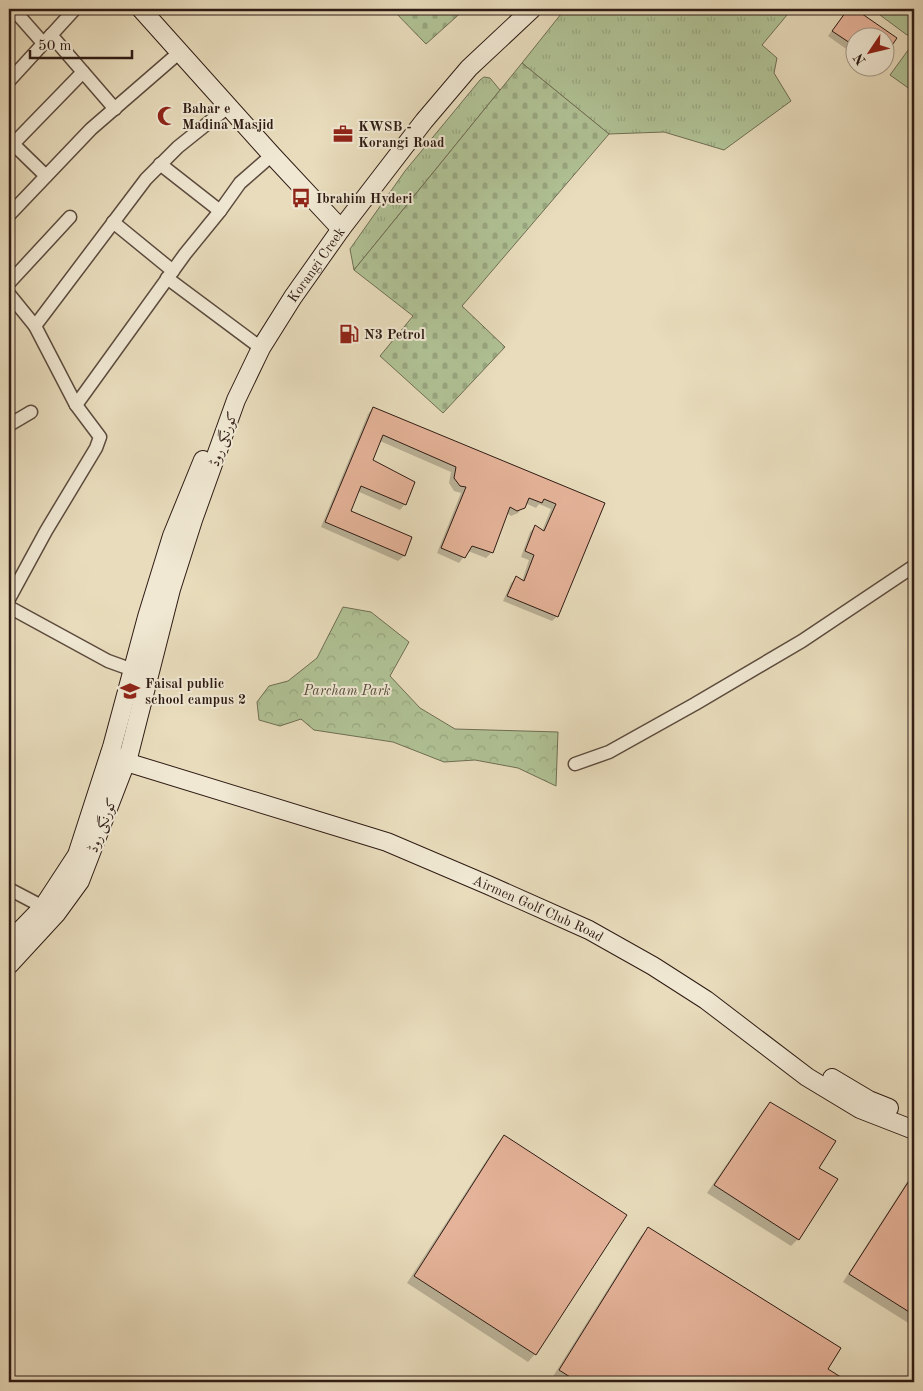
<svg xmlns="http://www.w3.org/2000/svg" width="923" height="1391" font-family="'Old Standard TT',Amiri,serif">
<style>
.grass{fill:url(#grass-tufts);stroke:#6f6e54}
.cemetery{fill:url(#cemetery-stones);stroke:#6f6e54}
.park{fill:url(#park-crowns);stroke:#6f6e54}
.garden{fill:#b0c295;stroke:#6f6e54}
.shadow{fill:#0003}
.building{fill:#e5b399;stroke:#2e1b14}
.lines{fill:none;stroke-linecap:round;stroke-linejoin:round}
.street-casing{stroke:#5c4b3e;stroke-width:15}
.secondary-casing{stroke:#2e1b14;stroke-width:20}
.street{stroke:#f0e8d3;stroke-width:12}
.secondary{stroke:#f0e8d3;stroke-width:18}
.labels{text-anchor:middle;stroke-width:4;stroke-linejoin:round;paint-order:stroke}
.poi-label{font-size:14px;font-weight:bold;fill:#2e1b14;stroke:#f0e8d3;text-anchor:start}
.street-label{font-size:14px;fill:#2e1b14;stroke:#f0e8d3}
.park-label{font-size:14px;font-style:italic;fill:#554d3b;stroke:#f0e8d3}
</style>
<defs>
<pattern id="grass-tufts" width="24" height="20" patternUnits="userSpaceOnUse" patternTransform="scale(1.25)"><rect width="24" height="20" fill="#b0c295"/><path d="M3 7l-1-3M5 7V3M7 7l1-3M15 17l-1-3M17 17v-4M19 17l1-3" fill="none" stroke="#98a680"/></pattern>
<pattern id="cemetery-stones" width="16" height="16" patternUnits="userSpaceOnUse" patternTransform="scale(1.25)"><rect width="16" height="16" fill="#b0c295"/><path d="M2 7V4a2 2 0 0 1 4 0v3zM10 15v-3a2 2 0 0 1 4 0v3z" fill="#98a680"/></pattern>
<pattern id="park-crowns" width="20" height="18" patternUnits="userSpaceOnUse" patternTransform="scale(1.25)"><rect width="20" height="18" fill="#b0c295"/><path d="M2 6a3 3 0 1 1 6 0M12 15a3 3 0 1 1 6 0" fill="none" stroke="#98a680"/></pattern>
</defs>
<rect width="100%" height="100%" fill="#e8dcbc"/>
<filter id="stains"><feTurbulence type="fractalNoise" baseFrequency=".004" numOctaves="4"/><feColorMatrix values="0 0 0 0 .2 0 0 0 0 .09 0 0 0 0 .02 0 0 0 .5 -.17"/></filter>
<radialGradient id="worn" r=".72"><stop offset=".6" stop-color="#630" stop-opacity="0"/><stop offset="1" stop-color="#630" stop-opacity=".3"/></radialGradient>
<g class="grass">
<polygon points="565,9 792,9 762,45 777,58 774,73 791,101 724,150 664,132 609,134 522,63"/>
<polygon points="484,77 490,78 500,90 354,270 350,249 405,171 480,80"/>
</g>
<g class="cemetery">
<polygon points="392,9 465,9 426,44"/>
<polygon points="522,63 609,134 462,306 505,347 443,413 380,356 413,316 354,270"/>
</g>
<polygon class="park" points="343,607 371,612 409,642 390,676 420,708 455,729 558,732 556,786 518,768 475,760 444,762 393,742 314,730 301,719 280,726 259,720 257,702 269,686 288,681 317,658"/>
<g class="garden">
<polygon points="872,9 914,9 914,35 907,35"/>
<polygon points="914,42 914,92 890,75"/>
</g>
<g class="shadow">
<polygon points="848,9 853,9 895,38 886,52 886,38 856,38 856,56 828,36"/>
<polygon points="373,408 603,504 557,616 552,621 503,601 511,583 516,578 522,581 529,560 521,557 530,532 535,527 542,531 551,509 539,504 536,508 525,503 518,513 511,516 507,513 492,552 486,558 468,551 459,563 437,553 461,493 454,491 449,483 451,472 380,441 371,461 405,504 400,510 357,491 350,511 410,538 404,556 398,561 321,527 368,414"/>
<polygon points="770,1103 798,1239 791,1246 707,1193 763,1111"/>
<polygon points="504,1137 535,1354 528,1362 407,1283 497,1144"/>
<polygon points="914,1171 914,1320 910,1324 843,1282"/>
<polygon points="648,1229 826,1370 845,1382 560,1382 552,1378 641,1236"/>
</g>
<g class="building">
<polygon points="848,9 855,9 897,38 886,54 886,38 856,38 856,47 832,31"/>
<polygon points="373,407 605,503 558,617 507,596 516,576 524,581 534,555 525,551 535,525 544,531 556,504 544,499 542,503 529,498 525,508 517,511 510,507 493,553 472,546 465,558 441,548 466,487 460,486 454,478 456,467 383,435 373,460 415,482 406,505 361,486 351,511 412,537 405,556 325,522"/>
<polygon points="770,1102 836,1141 819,1168 838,1179 799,1240 714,1185"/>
<polygon points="504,1135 627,1215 536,1355 414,1276"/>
<polygon points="914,1173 914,1315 849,1274"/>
<polygon points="648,1227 841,1348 828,1369 847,1381 846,1382 578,1382 559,1370"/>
</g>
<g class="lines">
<defs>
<g id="street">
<polyline points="13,9 43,43"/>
<polyline points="51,35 115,109"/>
<polyline points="9,81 75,9"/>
<polyline points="9,140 46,176"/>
<polyline points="13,144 83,72"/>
<polyline points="160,164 220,211"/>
<polyline points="9,215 91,129 181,51"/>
<polyline points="113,222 173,271"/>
<polyline points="167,278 261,348"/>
<polyline points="9,283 70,217"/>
<polyline points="9,294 35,326 76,405 100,437 96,448 46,531 9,599"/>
<polyline points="35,326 146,179 178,147 228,107"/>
<polyline points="76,405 185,254 220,211 240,183 272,155"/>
<polyline points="9,425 31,412"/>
<polyline points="9,607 108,661 133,670"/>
<polyline points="575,764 609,752 695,704 802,641 914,566"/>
<polyline points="9,889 49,910"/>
</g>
<g id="secondary">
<polyline points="141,9 272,155 341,229"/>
<path id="s1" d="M110 754 126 762 387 842 488 885 589 930 653 966 706 1000 807 1077 860 1109 914 1130"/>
<polyline points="9,942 43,907 77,855 112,747 147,617 172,536 203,460"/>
<path id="s2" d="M9 965 56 914 80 881 129 754 171 589 193 520 236 400 261 348 293 297 341 229 424 121 469 68 532 9"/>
<polyline points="832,1078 869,1100 889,1108"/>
</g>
</defs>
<use href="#street" class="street-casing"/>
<use href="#secondary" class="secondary-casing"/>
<use href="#street" class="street"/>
<use href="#secondary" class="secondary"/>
</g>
<defs>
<symbol id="mosque-bare" viewBox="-9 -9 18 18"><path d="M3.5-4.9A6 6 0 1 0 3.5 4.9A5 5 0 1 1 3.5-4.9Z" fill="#8f2418" stroke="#f0e8d3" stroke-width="2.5" paint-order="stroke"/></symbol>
<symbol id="office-bare" viewBox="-9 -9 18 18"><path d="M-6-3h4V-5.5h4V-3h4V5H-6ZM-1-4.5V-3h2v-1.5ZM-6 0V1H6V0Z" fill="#8f2418" stroke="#f0e8d3" stroke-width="2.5" paint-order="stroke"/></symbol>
<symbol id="bus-bare" viewBox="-9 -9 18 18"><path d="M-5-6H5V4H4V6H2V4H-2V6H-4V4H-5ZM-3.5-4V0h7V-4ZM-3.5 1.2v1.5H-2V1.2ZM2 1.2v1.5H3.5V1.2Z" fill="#8f2418" stroke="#f0e8d3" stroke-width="2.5" paint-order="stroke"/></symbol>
<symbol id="fuel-bare" viewBox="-9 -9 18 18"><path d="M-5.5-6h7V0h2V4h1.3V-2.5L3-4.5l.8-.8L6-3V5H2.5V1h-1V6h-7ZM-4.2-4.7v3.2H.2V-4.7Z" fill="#8f2418" stroke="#f0e8d3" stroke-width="2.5" paint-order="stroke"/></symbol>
<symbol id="school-bare" viewBox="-9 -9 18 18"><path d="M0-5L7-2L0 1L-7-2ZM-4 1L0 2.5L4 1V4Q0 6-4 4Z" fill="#8f2418" stroke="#f0e8d3" stroke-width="2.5" paint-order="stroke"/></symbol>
</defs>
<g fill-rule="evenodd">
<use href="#mosque-bare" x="153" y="102" width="28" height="28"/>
<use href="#office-bare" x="329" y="120" width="28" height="28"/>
<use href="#bus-bare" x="287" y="184" width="28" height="28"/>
<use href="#fuel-bare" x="335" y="320" width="28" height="28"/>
<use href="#school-bare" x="116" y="677" width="28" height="28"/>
</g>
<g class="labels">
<g class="poi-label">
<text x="182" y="113">Bahar e<tspan x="182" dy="16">Madina Masjid</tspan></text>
<text x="358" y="131">KWSB -<tspan x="358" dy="16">Korangi Road</tspan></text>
<text x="316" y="203">Ibrahim Hyderi</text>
<text x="364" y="339">N3 Petrol</text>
<text x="145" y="688">Faisal public<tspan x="145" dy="16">school campus 2</tspan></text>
</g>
<g class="street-label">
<text dy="5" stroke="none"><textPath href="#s2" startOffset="774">Korangi Creek</textPath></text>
<text transform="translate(223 439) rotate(-70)" y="5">کورنگی روڈ</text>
<text transform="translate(102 825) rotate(-69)" y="5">کورنگی روڈ</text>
<text dy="5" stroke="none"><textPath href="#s1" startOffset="456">Airmen Golf Club Road</textPath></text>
</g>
<g class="park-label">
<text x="347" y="695">Parcham Park</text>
</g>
</g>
<rect width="923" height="1391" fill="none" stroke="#e8dcbc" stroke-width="30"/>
<rect x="10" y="10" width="903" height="1371" fill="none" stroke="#2e1b14" stroke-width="2.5"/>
<rect x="15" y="15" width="893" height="1361" fill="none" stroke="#2e1b14"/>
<g transform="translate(870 52) rotate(235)"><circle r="24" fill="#f0e8d3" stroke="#a29687"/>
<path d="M0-4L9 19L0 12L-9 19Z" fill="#8f2418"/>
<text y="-8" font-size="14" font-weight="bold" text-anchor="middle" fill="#2e1b14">N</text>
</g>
<path d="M30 50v8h102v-8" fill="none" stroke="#2e1b14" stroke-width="2.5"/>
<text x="38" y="50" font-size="15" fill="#2e1b14" stroke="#f0e8d3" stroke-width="4" paint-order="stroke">50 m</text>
<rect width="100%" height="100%" filter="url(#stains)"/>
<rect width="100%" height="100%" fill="url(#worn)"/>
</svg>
